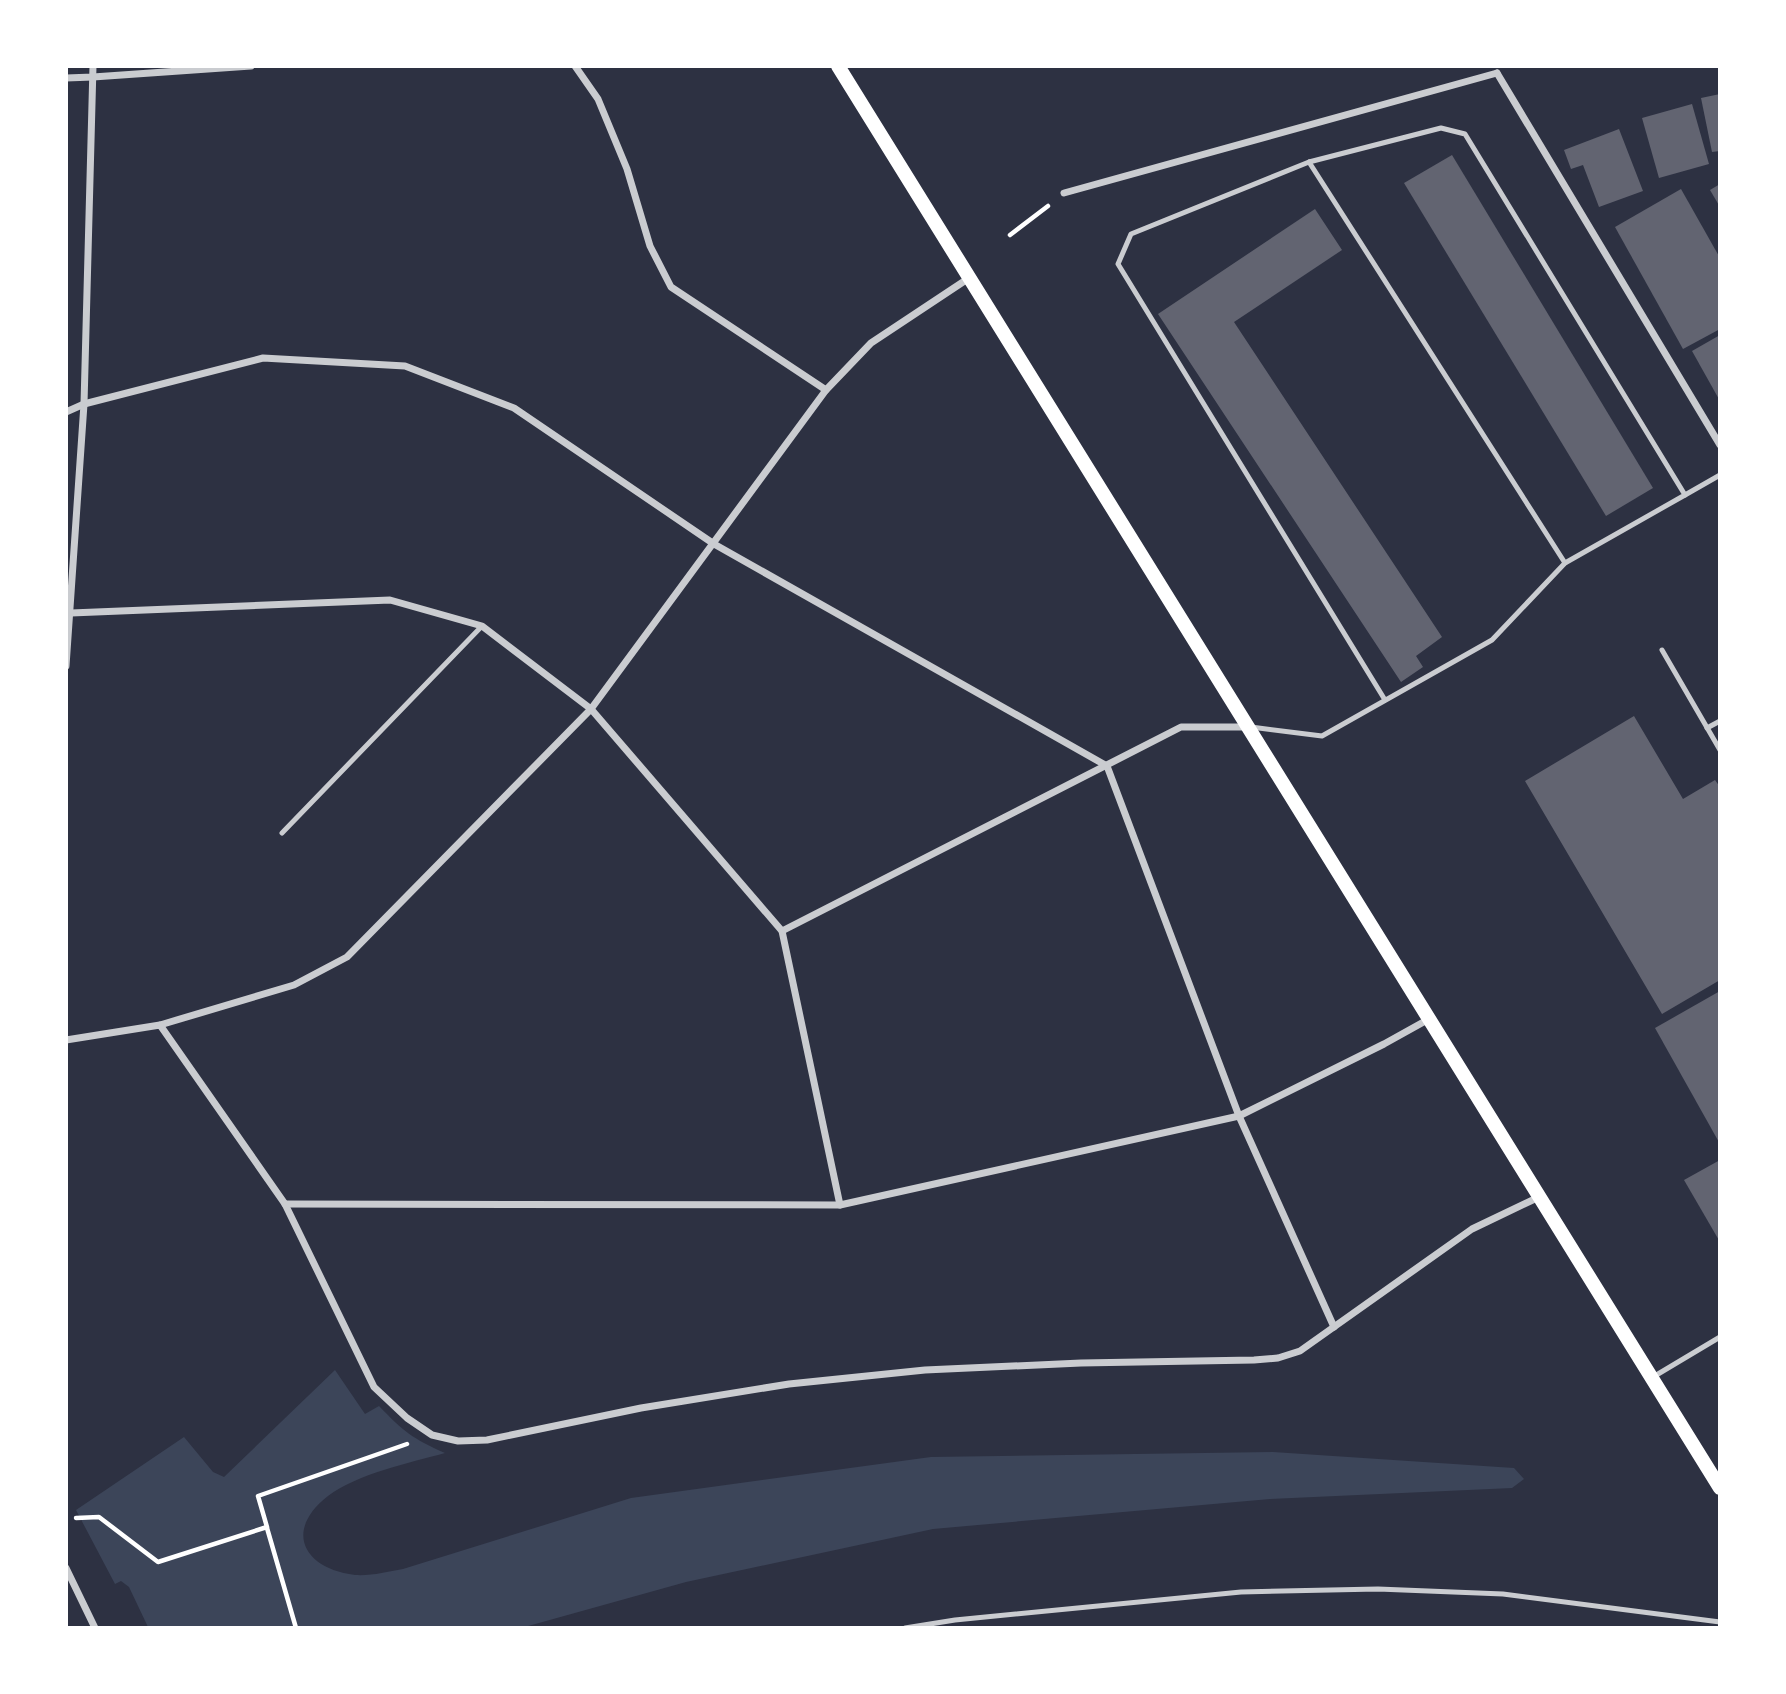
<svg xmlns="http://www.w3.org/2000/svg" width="1786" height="1694" font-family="Poppins,sans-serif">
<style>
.green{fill:#3c4559}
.building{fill:#626471}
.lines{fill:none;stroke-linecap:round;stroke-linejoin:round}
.path{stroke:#fff;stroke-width:4.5}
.service{stroke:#caccd0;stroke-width:5}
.minor{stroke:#caccd0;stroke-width:7}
.secondary{stroke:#fff;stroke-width:14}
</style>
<rect width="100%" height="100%" fill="#2d3142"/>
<path class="green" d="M335 1370 365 1414 379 1406C403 1431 413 1439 445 1453 409 1463 357 1474 328 1496 283 1531 304 1569 355 1575 371 1576 387 1572 403 1569L631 1498 931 1457 1273 1452 1514 1468 1524 1479 1512 1488 1270 1499 933 1529 686 1582 521 1628 148 1627 129 1587 121 1581 115 1584 76 1510 184 1437 213 1472 224 1477Z"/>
<g class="building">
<polygon points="1720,94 1720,151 1712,152 1701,98"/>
<polygon points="1692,104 1709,164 1659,178 1642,118"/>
<polygon points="1619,129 1643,191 1599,207 1583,165 1571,169 1564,150"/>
<polygon points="1452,155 1653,488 1606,516 1404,183"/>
<polygon points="1720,184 1720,207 1710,190"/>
<polygon points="1681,189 1720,258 1720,329 1683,349 1615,227"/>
<polygon points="1315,209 1342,250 1234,322 1442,637 1416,656 1423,667 1401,682 1158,314"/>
<polygon points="1720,335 1720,401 1692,351"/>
<polygon points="1634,716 1683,799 1715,780 1720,787 1720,980 1662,1014 1525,781"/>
<polygon points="1720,991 1720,1144 1655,1028"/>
<polygon points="1720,1160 1720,1242 1684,1180"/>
</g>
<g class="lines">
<g class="path">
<polyline points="1010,235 1048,206"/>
<polyline points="76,1518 99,1517 158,1562 267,1527 258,1496 407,1444"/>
<polyline points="267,1528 296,1628"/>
</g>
<g class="service">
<polyline points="1309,162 1565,563"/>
<polyline points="1685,495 1720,475"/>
<polyline points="1662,650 1720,750"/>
<polyline points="1251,727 1322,736 1492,640 1565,563 1685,495 1465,134 1441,128 1309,162 1131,234 1118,264 1385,700"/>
<polyline points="1707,728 1720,721"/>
<polyline points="282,833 482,626"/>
<polyline points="1653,1377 1720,1337"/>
<polyline points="905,1628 955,1620 1241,1592 1378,1589 1503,1594 1720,1622"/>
</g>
<g class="minor">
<polyline points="575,66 598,99 627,169 650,246 671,287 826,390"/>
<polyline points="1497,73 1720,445"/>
<polyline points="66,78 93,77 251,66"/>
<polyline points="1064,193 1497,73"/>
<polyline points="66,412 84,404 263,358 405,366 514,408 714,544 1107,766 1239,1116 1334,1327"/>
<polyline points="71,613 390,600 482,626 591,709 782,931 840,1205"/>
<polyline points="66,666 84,404 93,66"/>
<polyline points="782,931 1181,727 1247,727"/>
<polyline points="160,1025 294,985 347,957 591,709 826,390 871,343 969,278"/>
<polyline points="66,1040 160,1025 285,1204 374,1387 407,1418 432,1435 458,1441 487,1440 641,1408 789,1384 925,1370 1081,1363 1254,1360 1278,1358 1300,1351 1472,1229 1539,1197"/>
<polyline points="285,1204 840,1205 1239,1116 1384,1044 1429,1019"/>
<polyline points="66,1568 95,1628"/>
</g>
<polyline class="secondary" points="838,66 1720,1488"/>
</g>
<rect width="1786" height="1694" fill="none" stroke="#ffffff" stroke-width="136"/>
</svg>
